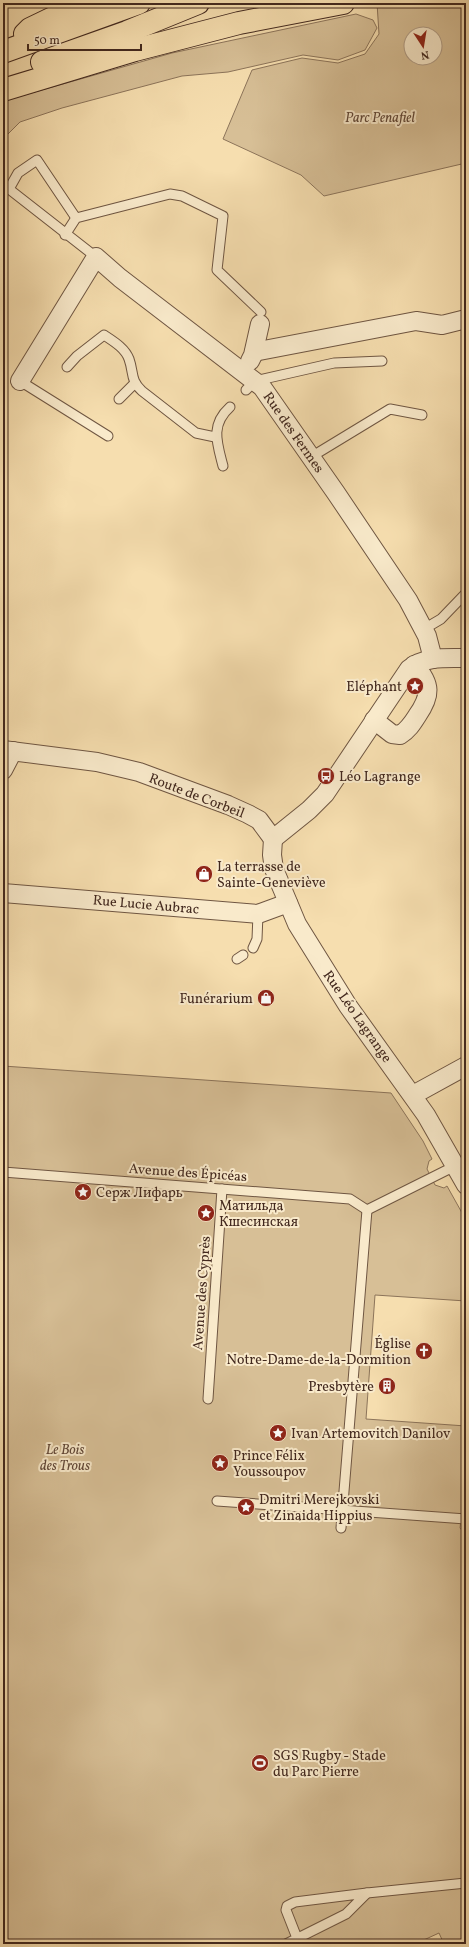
<svg xmlns="http://www.w3.org/2000/svg" width="469" height="1947" font-family="Vollkorn,serif">
<style>
.green{fill:#d7bf96;stroke:#8c745a;fill-rule:evenodd}
.lines{fill:none;stroke-linecap:round;stroke-linejoin:round}
.service-casing{stroke:#6f5642;stroke-width:11}
.minor-casing{stroke:#6f5642;stroke-width:20}
.trunk-casing{stroke:#42281e;stroke-width:24}
.service{stroke:#f9eacb;stroke-width:9}
.minor{stroke:#f9eacb;stroke-width:18}
.trunk{stroke:#f6deaf;stroke-width:22}
.labels{text-anchor:middle;stroke-width:4;stroke-linejoin:round;paint-order:stroke}
.park-label{font-size:14px;font-style:italic;fill:#604636;stroke:#f9eacb}
.street-label{font-size:14px;fill:#42281e;stroke:#f9eacb}
.poi-label{font-size:14px;fill:#42281e;stroke:#f9eacb;text-anchor:start}
</style>
<rect width="100%" height="100%" fill="#f6deaf"/>
<filter id="stains"><feTurbulence type="fractalNoise" baseFrequency=".005" numOctaves="4"/><feColorMatrix values="0 0 0 0 .2 0 0 0 0 .09 0 0 0 0 .02 0 0 0 .5 -.17"/></filter>
<radialGradient id="worn" r=".72"><stop offset=".6" stop-color="#630" stop-opacity="0"/><stop offset="1" stop-color="#630" stop-opacity=".3"/></radialGradient>
<g class="green">
<path d="M377 3H466V163L324 196 301 175 223 139 252 70 302 58 338 63 365 54 379 34ZM411 34H435V58H411Z"/>
<polygon points="356,14 373,20 377,28 365,50 338,60 303,55 228,72 182,76 62,108 20,122 3,139 3,101 172,53"/>
<polygon points="3,1066 391,1093 423,1141 432,1159 429,1161 427,1169 435,1185 444,1188 447,1186 466,1220 466,1301 375,1295 366,1419 466,1426 466,1507 462,1510 460,1528 466,1535 466,1638 462,1638 466,1670 466,1940 458,1944 444,1944 439,1933 415,1944 3,1944"/>
</g>
<g class="lines">
<defs>
<g id="service">
<polyline points="76,218 37,160 18,173 9,189 96,257"/>
<polyline points="65,235 76,218 170,194 182,196 223,216 217,270 261,312"/>
<path d="M67 367 77 356 104 335C113 341 125 348 129 359 134 373 130 380 142 391L196 433 215 437"/>
<polyline points="20,381 108,436"/>
<polyline points="246,390 255,381 334,363 382,361"/>
<polyline points="119,399 134,384"/>
<polyline points="311,457 390,409 422,415"/>
<path d="M223 466C217 443 210 425 230 407"/>
<polyline points="424,629 441,619 466,593"/>
<polyline points="253,948 257,939 258,914"/>
<polyline points="237,959 243,955"/>
<polyline points="3,1172 350,1199 367,1210"/>
<polyline points="367,1210 455,1166"/>
<polyline points="208,1399 222,1189"/>
<polyline points="217,1501 466,1519"/>
<polyline points="341,1528 367,1210"/>
<polyline points="367,1893 466,1883"/>
<polyline points="286,1944 346,1914 367,1893 295,1902 287,1906 286,1910 297,1938"/>
</g>
<g id="minor">
<polyline points="254,352 416,321 442,325 466,319"/>
<polyline points="250,361 253,355 260,324"/>
<polyline points="20,381 96,257 120,278 262,387 336,493 408,600 427,636 433,659"/>
<path d="M374 720 392 734 400 735C408 730 412 724 417 716 431 696 432 684 414 665"/>
<polyline points="3,750 97,762 139,772 228,805 248,814 259,820 273,839"/>
<polyline points="3,770 13,751"/>
<polyline points="273,839 272,855 274,869 297,924 348,1006 426,1115 466,1185"/>
<path d="M273 839 309 810 325 794 409 669C425 656 446 658 466 658"/>
<polyline points="3,893 258,914 288,903"/>
<polyline points="413,1095 466,1066"/>
</g>
<g id="trunk">
<polyline points="25,34 30,29 84,3"/>
<polyline points="3,52 139,3"/>
<polyline points="42,62 127,32 198,3"/>
<polyline points="3,90 135,50 239,23 343,3"/>
</g>
</defs>
<use href="#service" class="service-casing"/>
<use href="#minor" class="minor-casing"/>
<use href="#trunk" class="trunk-casing"/>
<use href="#service" class="service"/>
<use href="#minor" class="minor"/>
<use href="#trunk" class="trunk"/>
</g>
<defs>
<symbol id="sight-disc" viewBox="-11 -11 22 22"><circle r="9.5" fill="#8f2418" stroke="#f9eacb"/><path d="M0-6L1.8-2.2L6-1.7L2.9 1.2L3.7 5.4L0 3.3L-3.7 5.4L-2.9 1.2L-6-1.7L-1.8-2.2Z" fill="#fff"/></symbol>
<symbol id="bus-disc" viewBox="-11 -11 22 22"><circle r="9.5" fill="#8f2418" stroke="#f9eacb"/><path d="M-5-6H5V4H4V6H2V4H-2V6H-4V4H-5ZM-3.5-4V0h7V-4ZM-3.5 1.2v1.5H-2V1.2ZM2 1.2v1.5H3.5V1.2Z" fill="#fff"/></symbol>
<symbol id="shop-disc" viewBox="-11 -11 22 22"><circle r="9.5" fill="#8f2418" stroke="#f9eacb"/><path d="M-5-2.5h2.3a2.7 3.5 0 0 1 5.4 0H5L5.5 6h-11ZM-1.5-2.5h3a1.5 2.3 0 0 0-3 0Z" fill="#fff"/></symbol>
<symbol id="church-disc" viewBox="-11 -11 22 22"><circle r="9.5" fill="#8f2418" stroke="#f9eacb"/><path d="M-1.2-6h2.4v3.5h3.3v2.4h-3.3V6h-2.4V-.1h-3.3v-2.4h3.3Z" fill="#fff"/></symbol>
<symbol id="building-disc" viewBox="-11 -11 22 22"><circle r="9.5" fill="#8f2418" stroke="#f9eacb"/><path d="M-4-6H4V6H1V3H-1V6H-4ZM-2.5-4.3h1.7v1.8h-1.7ZM.8-4.3h1.7v1.8H.8ZM-2.5-1h1.7V.8h-1.7ZM.8-1h1.7V.8H.8Z" fill="#fff"/></symbol>
<symbol id="stadium-disc" viewBox="-11 -11 22 22"><circle r="9.5" fill="#8f2418" stroke="#f9eacb"/><path d="M0-5a6.5 5 0 1 0 0 10a6.5 5 0 1 0 0-10ZM-3.5-1.8h7v3.6h-7Z" fill="#fff"/></symbol>
</defs>
<g fill-rule="evenodd">
<use href="#sight-disc" x="405" y="676" width="20" height="20"/>
<use href="#bus-disc" x="316" y="766" width="20" height="20"/>
<use href="#shop-disc" x="194" y="864" width="20" height="20"/>
<use href="#shop-disc" x="256" y="988" width="20" height="20"/>
<use href="#sight-disc" x="73" y="1182" width="20" height="20"/>
<use href="#sight-disc" x="196" y="1203" width="20" height="20"/>
<use href="#church-disc" x="414" y="1341" width="20" height="20"/>
<use href="#building-disc" x="377" y="1376" width="20" height="20"/>
<use href="#sight-disc" x="268" y="1423" width="20" height="20"/>
<use href="#sight-disc" x="210" y="1453" width="20" height="20"/>
<use href="#sight-disc" x="236" y="1497" width="20" height="20"/>
<use href="#stadium-disc" x="250" y="1753" width="20" height="20"/>
</g>
<g class="labels">
<g class="park-label">
<text x="380" y="122">Parc Penafiel</text>
<text x="65" y="1454">Le Bois<tspan x="65" dy="16">des Trous</tspan></text>
</g>
<g class="street-label">
<text transform="translate(294 432) rotate(55)" y="5">Rue des Fermes</text>
<text transform="translate(197 795) rotate(21)" y="5">Route de Corbeil</text>
<text transform="translate(146 904) rotate(5)" y="5">Rue Lucie Aubrac</text>
<text transform="translate(358 1016) rotate(55)" y="5">Rue Léo Lagrange</text>
<text transform="translate(188 1172) rotate(4)" y="5">Avenue des Épicéas</text>
<text transform="translate(201 1293) rotate(-86)" y="5">Avenue des Cyprès</text>
</g>
<g class="poi-label">
<text x="402" y="691" text-anchor="end">Eléphant</text>
<text x="339" y="781">Léo Lagrange</text>
<text x="217" y="871">La terrasse de<tspan x="217" dy="16">Sainte-Geneviève</tspan></text>
<text x="253" y="1003" text-anchor="end">Funérarium</text>
<text x="96" y="1197">Серж Лифарь</text>
<text x="219" y="1210">Матильда<tspan x="219" dy="16">Кшесинская</tspan></text>
<text x="411" y="1348" text-anchor="end">Église<tspan x="411" dy="16">Notre-Dame-de-la-Dormition</tspan></text>
<text x="374" y="1391" text-anchor="end">Presbytère</text>
<text x="291" y="1438">Ivan Artemovitch Danilov</text>
<text x="233" y="1460">Prince Félix<tspan x="233" dy="16">Youssoupov</tspan></text>
<text x="259" y="1504">Dmitri Merejkovski<tspan x="259" dy="16">et Zinaida Hippius</tspan></text>
<text x="273" y="1760">SGS Rugby - Stade<tspan x="273" dy="16">du Parc Pierre</tspan></text>
</g>
</g>
<rect width="469" height="1947" fill="none" stroke="#f6deaf" stroke-width="16"/>
<rect x="4" y="4" width="461" height="1939" fill="none" stroke="#42281e" stroke-width="2"/>
<rect x="8" y="8" width="453" height="1931" fill="none" stroke="#42281e"/>
<g transform="translate(423 46) rotate(168)"><circle r="19" fill="#f9eacb" stroke="#b09c86"/>
<path d="M0-3L7 15L0 10L-7 15Z" fill="#8f2418"/>
<text y="-6" font-size="11" font-weight="bold" text-anchor="middle" fill="#42281e">N</text>
</g>
<path d="M28 44v6h113v-6" fill="none" stroke="#42281e" stroke-width="2"/>
<text x="34" y="44" font-size="12" fill="#42281e" stroke="#f9eacb" stroke-width="3" paint-order="stroke">50 m</text>
<rect width="100%" height="100%" filter="url(#stains)"/>
<rect width="100%" height="100%" fill="url(#worn)"/>
</svg>
